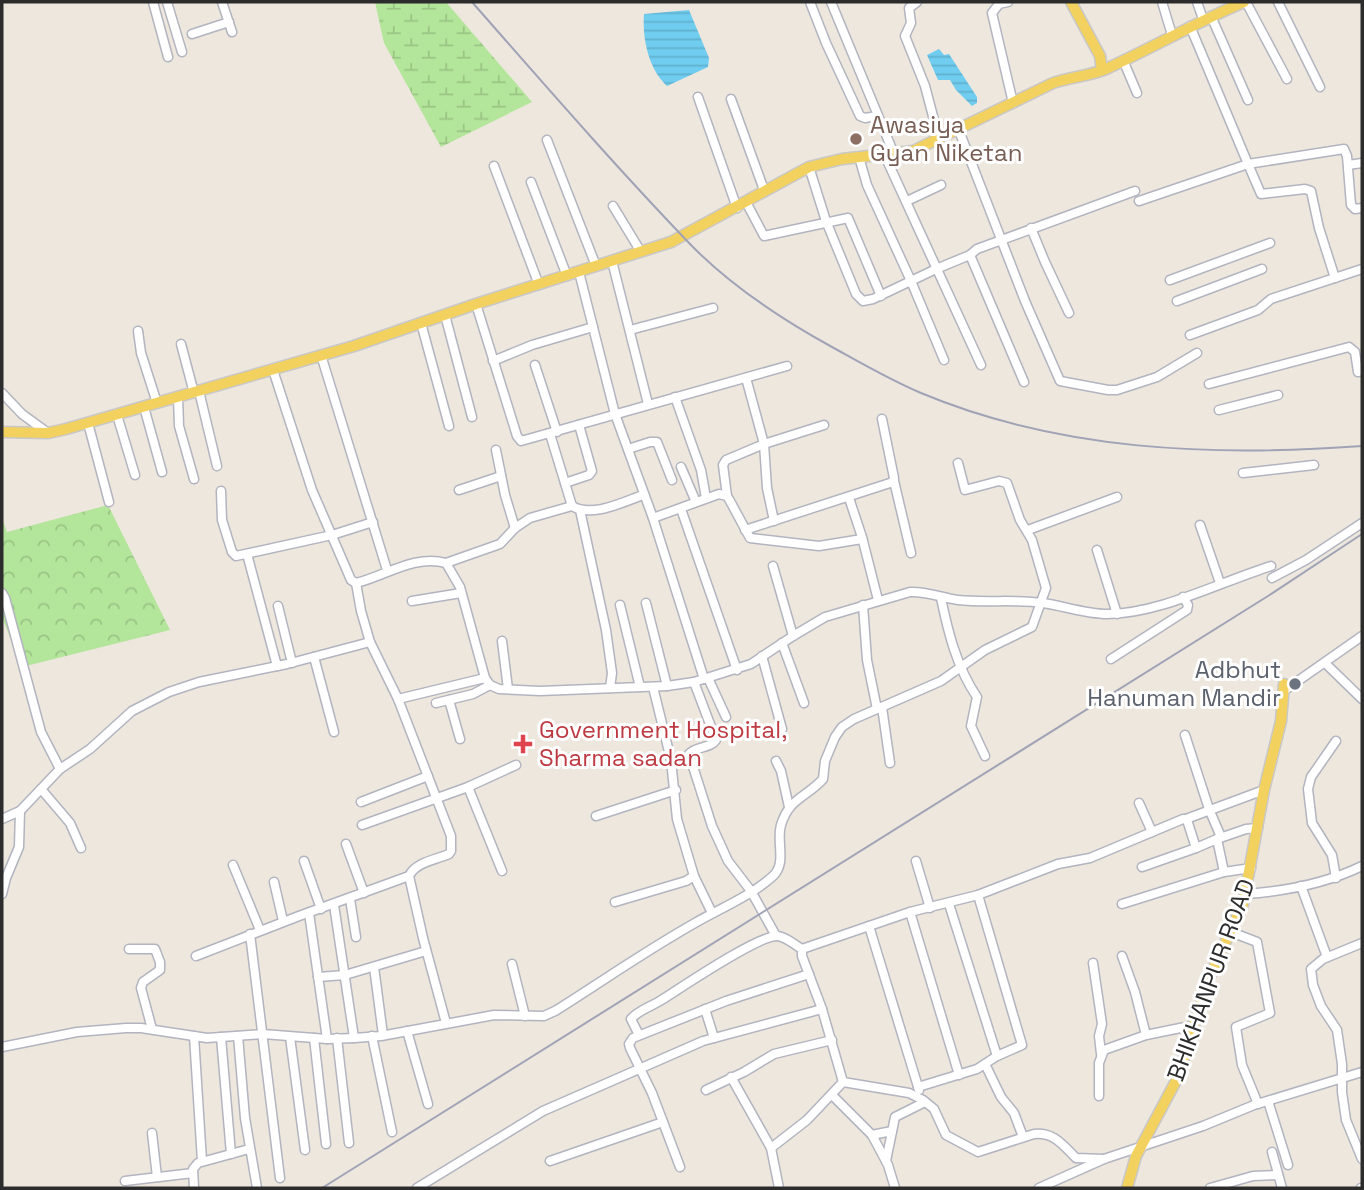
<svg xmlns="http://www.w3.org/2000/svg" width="1364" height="1190" font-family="'Space Grotesk',sans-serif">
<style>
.forest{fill:url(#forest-crowns)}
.wetland{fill:url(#wetland-marsh)}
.water{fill:url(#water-rules)}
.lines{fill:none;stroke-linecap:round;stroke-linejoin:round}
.minor-casing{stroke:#b2b4bf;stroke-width:11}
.major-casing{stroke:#c8c8c8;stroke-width:13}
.minor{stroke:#fff;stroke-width:8}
.major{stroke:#f3d15e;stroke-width:10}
.rail{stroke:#a0a3b6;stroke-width:2}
.education-dot{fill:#8d6e63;stroke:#fff;stroke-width:2.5}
.worship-dot{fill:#6b7280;stroke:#fff;stroke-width:2.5}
.health-dot{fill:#e0444e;stroke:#fff;stroke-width:2.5}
.labels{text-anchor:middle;stroke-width:6;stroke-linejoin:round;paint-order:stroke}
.education-label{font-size:24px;fill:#785e54;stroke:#fff;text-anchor:start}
.worship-label{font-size:24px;fill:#5b616d;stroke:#fff;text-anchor:end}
.health-label{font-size:24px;fill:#be3a42;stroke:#fff;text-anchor:start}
.street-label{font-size:24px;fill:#2c2c2c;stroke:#fff}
</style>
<defs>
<pattern id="forest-crowns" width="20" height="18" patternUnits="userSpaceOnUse" patternTransform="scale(1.75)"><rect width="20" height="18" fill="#b3e59a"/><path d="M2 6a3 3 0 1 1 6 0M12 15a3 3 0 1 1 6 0" fill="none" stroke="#9ac585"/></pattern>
<pattern id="wetland-marsh" width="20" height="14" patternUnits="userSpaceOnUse" patternTransform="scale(1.75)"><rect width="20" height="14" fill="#b3e59a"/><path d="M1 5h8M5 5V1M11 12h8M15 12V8" fill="none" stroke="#9ac585"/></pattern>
<pattern id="water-rules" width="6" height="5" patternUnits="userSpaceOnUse" patternTransform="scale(1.75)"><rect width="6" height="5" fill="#70cdf0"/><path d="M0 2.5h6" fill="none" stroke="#61b0ce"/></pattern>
</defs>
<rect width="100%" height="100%" fill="#eee7de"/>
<polygon class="forest" points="108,505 170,630 22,667 2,617 2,518 7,532"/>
<polygon class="wetland" points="375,2 446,2 532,102 441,147 384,43"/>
<g class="water">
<path d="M689 10 709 58 708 67 667 86C649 70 642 39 644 14Z"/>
<polygon points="939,49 944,55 949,54 977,97 977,103 972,106 956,90 950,80 938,80 927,55"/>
</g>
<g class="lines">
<defs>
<g id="minor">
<polyline points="153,2 168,57"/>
<polyline points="167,2 182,52"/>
<polyline points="222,2 232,32"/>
<polyline points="810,2 826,43 860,116 865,118 877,116"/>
<polyline points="831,2 894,154"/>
<polyline points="917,2 909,8 911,23 905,36 925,86 939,139"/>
<polyline points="1008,2 999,4 992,13 1013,103"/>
<polyline points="1162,2 1172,35"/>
<polyline points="1197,2 1203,19"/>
<polyline points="1246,2 1287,79"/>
<polyline points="1278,2 1320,87"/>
<polyline points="1211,16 1248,100"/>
<polyline points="192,34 229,22"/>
<polyline points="1123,60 1137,93"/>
<polyline points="698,97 737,208"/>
<polyline points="731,99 764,190"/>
<polyline points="958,128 1025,301 1060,381 1108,390 1117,390 1157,377 1197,353"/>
<polyline points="547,140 596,266"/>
<polyline points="885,156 981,365"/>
<polyline points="859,157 867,185 911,281 944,360"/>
<polyline points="1348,165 1362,163"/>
<polyline points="494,166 539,285"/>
<polyline points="809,167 826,221 856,294 863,301 873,299 936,269 970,255"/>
<polyline points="531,182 567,276"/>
<polyline points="907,201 941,185"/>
<polyline points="1139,201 1248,164 1190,26"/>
<polyline points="746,202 764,236 848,218 881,296"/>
<polyline points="613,206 641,252"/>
<polyline points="1031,228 1045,262 1069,313"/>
<polyline points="612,261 648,404"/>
<polyline points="579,272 615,414 653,518 704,679"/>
<polyline points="1335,278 1319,228 1311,191 1305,189 1261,194 1248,164 1344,149 1347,156 1351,205 1355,209 1362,208"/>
<polyline points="1170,280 1270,243"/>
<polyline points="1177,301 1262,269"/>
<polyline points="476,304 517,436 521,441 787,366"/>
<polyline points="445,315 472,417"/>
<polyline points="421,323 449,426"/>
<polyline points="630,330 713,308"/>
<polyline points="138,331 141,353 157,403"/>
<polyline points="1190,335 1258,310 1271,299 1362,269"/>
<polyline points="181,344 194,393"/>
<polyline points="321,355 387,570"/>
<polyline points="493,361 532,345 593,327"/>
<polyline points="535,365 557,432"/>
<path d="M273 370 312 490 351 580 356 583C385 576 415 554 446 563L460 587 485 678 490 685 499 689 540 691 667 686 694 682 751 664 793 636 825 617 910 592C926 591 942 598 958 600 986 603 1015 599 1043 603 1064 606 1086 614 1107 614 1159 614 1220 582 1271 566"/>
<polyline points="746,378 764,444 767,488 774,521"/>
<polyline points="1024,382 970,255 977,249 1135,191"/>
<polyline points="1209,384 1349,347 1355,352 1358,372"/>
<polyline points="199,391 217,466"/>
<polyline points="2,393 22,414 48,433"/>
<polyline points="178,397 179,426 194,479"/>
<polyline points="675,397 701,470 706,498"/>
<polyline points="144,407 162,472"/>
<polyline points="1219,410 1278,395"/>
<polyline points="117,415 135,475"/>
<polyline points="88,423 109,502"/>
<polyline points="550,434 572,506"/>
<polyline points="628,449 650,442 657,442 672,480"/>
<polyline points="496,450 505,495 515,528"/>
<polyline points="681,467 696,502"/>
<polyline points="1243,473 1314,465"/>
<polyline points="894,481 911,553"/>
<polyline points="565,483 589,475 592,471 579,425"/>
<polyline points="459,490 501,476"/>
<polyline points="221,491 222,520 232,552 236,556 332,535 373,522"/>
<polyline points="727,496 723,465 726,460 764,444 824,425"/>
<polyline points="849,498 862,537 878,600"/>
<polyline points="681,509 737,670"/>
<polyline points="580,510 606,630 612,673 610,688"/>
<polyline points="653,518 719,494 727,496 730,501 750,538 819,546 862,539"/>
<polyline points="1200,525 1220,583"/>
<polyline points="745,530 893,482 894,478 882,419"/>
<polyline points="1028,530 1117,497"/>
<polyline points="1097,550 1117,614"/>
<polyline points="247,554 277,666"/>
<path d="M446 563 500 544 515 528 530 518 572 506C592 518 623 502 643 495"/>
<polyline points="773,566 793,636"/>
<polyline points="1272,578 1306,560 1362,523"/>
<path d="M356 583 361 611 370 642 398 699 451 836V851L449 854C435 860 416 862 409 876L423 938 446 1023"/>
<polyline points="2,593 5,598 41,732 60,769"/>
<path d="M941 598C948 632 957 668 977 697L971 726 985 756"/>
<polyline points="412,601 461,593"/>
<polyline points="646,603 667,686"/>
<polyline points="620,605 640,687"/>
<polyline points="863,605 867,660 877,709"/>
<polyline points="278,606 292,663"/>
<polyline points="502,641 508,689"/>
<polyline points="782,643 804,703"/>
<polyline points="762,656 782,729"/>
<polyline points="314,657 334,732"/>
<polyline points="1111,659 1187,610 1188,605 1183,597"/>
<polyline points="1325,663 1362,699"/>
<polyline points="708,678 726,717"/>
<path d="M694 682 716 740C710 749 695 746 689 754L712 826 728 861 751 891 776 936"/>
<polyline points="1285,690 1362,636"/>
<polyline points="398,699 485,678"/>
<polyline points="449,700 460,739"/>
<polyline points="436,703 473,694 490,685"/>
<polyline points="882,707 890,763"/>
<polyline points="1185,735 1209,809 1221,837"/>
<polyline points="776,761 781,771 789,807"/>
<polyline points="468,787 502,871"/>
<polyline points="41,789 70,823 81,848"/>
<polyline points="361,802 428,776"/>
<polyline points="1139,803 1152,832"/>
<polyline points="596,816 676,790"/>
<polyline points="2,819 20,811 60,769 90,749 132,711 169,692 199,682 287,664 370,642"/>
<polyline points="1186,819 1264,790"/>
<polyline points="362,825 468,787 516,765"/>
<polyline points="1217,839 1246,829 1258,828"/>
<polyline points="346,844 364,893"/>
<polyline points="304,861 321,909"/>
<polyline points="916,861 930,908"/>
<polyline points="233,865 260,930"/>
<polyline points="1142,867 1196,848"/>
<polyline points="694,876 712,913"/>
<polyline points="1336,878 1332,855 1312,823 1308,789 1311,777 1336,741"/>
<polyline points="274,882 283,921"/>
<polyline points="1301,886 1327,957"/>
<polyline points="2,894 6,878 19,847 20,811"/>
<path d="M1246 894C1287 891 1325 884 1362 866"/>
<polyline points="350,899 356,937"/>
<polyline points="615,902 686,881 694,876 677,819 671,760 653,687"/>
<polyline points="949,904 997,1056"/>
<polyline points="1122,904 1224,872"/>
<polyline points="334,905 354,1038"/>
<polyline points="910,912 959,1075"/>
<polyline points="309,913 327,1039"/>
<polyline points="869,926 919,1090"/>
<polyline points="1231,932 1257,942 1270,1013 1236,1027 1242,1065 1258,1104"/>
<polyline points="250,934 280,1178"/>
<polyline points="1362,943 1323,959 1311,969 1313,985 1321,1006 1337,1030 1342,1064 1342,1092 1346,1120 1362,1159"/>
<polyline points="129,949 155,949 160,962 160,970 143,982 141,988 152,1029"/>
<polyline points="196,956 299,916 409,876"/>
<polyline points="1122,956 1135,992 1146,1035"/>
<polyline points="1093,963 1102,1024 1099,1036 1101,1054"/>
<polyline points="512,964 525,1016"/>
<polyline points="374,967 383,1035"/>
<polyline points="318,977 345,975 426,951"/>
<polyline points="705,1009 714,1038"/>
<polyline points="407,1031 428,1104"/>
<path d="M639 1035 631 1019C638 1010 653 1006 663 999 682 987 760 934 778 936 786 937 795 945 802 949"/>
<polyline points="194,1036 202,1161"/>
<polyline points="238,1036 245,1118 257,1188"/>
<polyline points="372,1036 392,1132"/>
<polyline points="221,1037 231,1154"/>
<polyline points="290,1037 305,1150"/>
<polyline points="314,1038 326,1144"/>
<polyline points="337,1038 349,1143"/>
<path d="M2 1047 77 1032 126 1028H141L207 1038 263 1034 327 1039 354 1038 381 1036 494 1015 544 1016 555 1011C601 982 647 950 695 923 721 908 751 896 773 876 787 863 776 842 781 825 789 798 807 797 823 779L825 761 835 737 842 727 854 719 941 681 985 650 1032 627 1046 588 1032 540 1020 520 1007 483 999 481 965 490 958 463"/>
<polyline points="985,1064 1001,1097 1014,1113 1023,1137"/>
<polyline points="731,1077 771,1148 779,1188"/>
<polyline points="918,1087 977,1069 997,1056 1022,1045 978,895"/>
<polyline points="706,1090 744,1072 774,1054 832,1040"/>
<polyline points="832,1095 872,1135 892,1131"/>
<polyline points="1099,1096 1099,1063 1104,1050 1146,1035 1195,1025"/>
<polyline points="1268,1101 1288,1165"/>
<polyline points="152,1133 157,1177"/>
<polyline points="872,1135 888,1165 895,1188"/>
<polyline points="771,1148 807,1120 843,1082"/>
<polyline points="1272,1152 1282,1188"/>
<path d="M1104 1159 1076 1158C1063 1145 1054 1132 1034 1134L978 1152 946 1135 934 1109 923 1100 909 1093 843 1082 822 1009 802 956V949L910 912 978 895 1058 864 1090 858 1183 819H1186L1188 823 1196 848 1217 839 1224 872 1251 868"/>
<polyline points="550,1161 663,1122"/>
<polyline points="886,1161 895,1117 925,1102"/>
<polyline points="680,1167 652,1093 630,1048 629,1044 633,1038 726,1001 809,974"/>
<polyline points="125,1181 193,1173"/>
<polyline points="194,1188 193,1169 198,1163 249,1149"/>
<polyline points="417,1188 543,1111 703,1041 822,1009"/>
<polyline points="1039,1188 1104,1159 1203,1126 1254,1105 1362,1072"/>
<polyline points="1210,1188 1253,1176 1278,1175"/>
<polyline points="1361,1188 1362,1188"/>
</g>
<g id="major">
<polyline points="1071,2 1100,56 1102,70"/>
<path d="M2 432 48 433 66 429 354 346 476 304 671 242 809 167 842 159 913 151 1053 83C1069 77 1090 76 1106 69 1152 48 1197 22 1244 2"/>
<polyline points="1127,1188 1136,1156 1177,1079 1209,978 1243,904 1264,790 1281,721 1284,684"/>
</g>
</defs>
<use href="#minor" class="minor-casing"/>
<use href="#major" class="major-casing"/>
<use href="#minor" class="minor"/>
<use href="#major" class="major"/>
<g class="rail">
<path d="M472 2C544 84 615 166 691 245 730 285 783 320 832 347 861 363 890 380 921 393 1060 451 1213 457 1362 446"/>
<polyline points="322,1188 1268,596 1362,534"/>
</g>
</g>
<circle class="education-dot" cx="856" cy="139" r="7"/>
<circle class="worship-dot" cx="1295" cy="684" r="7"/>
<path class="health-dot" d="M519.5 733.5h7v7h7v7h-7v7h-7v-7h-7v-7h7z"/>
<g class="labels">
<g class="education-label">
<text x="870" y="133">Awasiya<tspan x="870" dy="28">Gyan Niketan</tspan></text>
</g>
<g class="worship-label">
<text x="1281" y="678">Adbhut<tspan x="1281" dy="28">Hanuman Mandir</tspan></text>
</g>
<g class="health-label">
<text x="539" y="738">Government Hospital,<tspan x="539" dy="28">Sharma sadan</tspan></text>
</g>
<g class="street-label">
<text transform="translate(1211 980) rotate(-70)" y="8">BHIKHANPUR ROAD</text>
</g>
</g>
<rect width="1364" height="1190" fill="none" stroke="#2c2c2c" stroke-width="7"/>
</svg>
